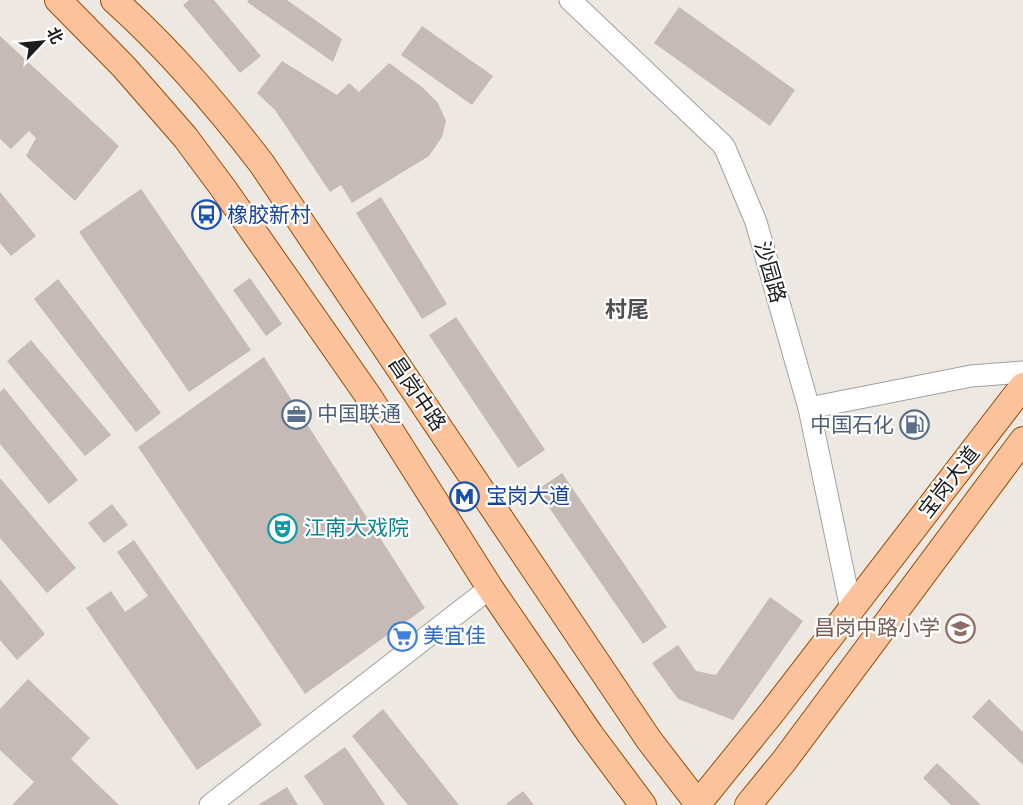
<svg xmlns="http://www.w3.org/2000/svg" width="1023" height="805" font-family="'Work Sans','Noto Sans SC',sans-serif">
<style>
.building{fill:#c5bab6}
.lines{fill:none;stroke-linecap:round;stroke-linejoin:round}
.minor-casing{stroke:#a1a1a1;stroke-width:23}
.major-casing{stroke:#944d01;stroke-width:28}
.minor{stroke:#fff;stroke-width:21}
.major{stroke:#fbc29b;stroke-width:26}
.labels{text-anchor:middle;stroke-width:4.5;stroke-linejoin:round;paint-order:stroke}
.transit-label{font-size:21px;fill:#164399;stroke:#fff;text-anchor:start}
.street-label{font-size:21px;fill:#1d1d1d;stroke:#fff}
.service-label{font-size:21px;fill:#4e5e75;stroke:#fff;text-anchor:start}
.culture-label{font-size:21px;fill:#0d838f;stroke:#fff;text-anchor:start}
.education-label{font-size:21px;fill:#785e54;stroke:#fff;text-anchor:end}
.shop-label{font-size:21px;fill:#366cbe;stroke:#fff;text-anchor:start}
.neighbourhood-label{font-size:22px;font-weight:bold;fill:#505050;stroke:#fff}
</style>
<rect width="100%" height="100%" fill="#eee8e2"/>
<g class="building">
<polygon points="189,0 214,0 261,56 240,73 183,5"/>
<polygon points="249,0 287,0 342,39 333,62 247,2"/>
<polygon points="679,7 795,90 770,126 654,43"/>
<polygon points="422,26 493,76 472,105 401,55"/>
<polygon points="0,36 119,146 75,201 26,156 36,138 29,131 11,149 0,139"/>
<polygon points="282,61 337,95 349,83 359,92 389,63 422,87 438,103 446,121 442,137 429,156 352,203 341,185 330,192 275,110 257,93"/>
<polygon points="141,189 251,350 189,392 79,232"/>
<polygon points="0,192 36,236 11,256 0,243"/>
<polygon points="381,197 447,304 422,319 356,213"/>
<polygon points="250,278 282,324 266,336 233,290"/>
<polygon points="58,279 161,413 136,432 34,299"/>
<polygon points="456,317 545,450 518,468 429,335"/>
<polygon points="31,340 111,435 85,456 7,361"/>
<polygon points="264,357 425,608 305,694 138,447"/>
<polygon points="4,388 78,480 49,504 0,444 0,392"/>
<polygon points="562,473 667,627 643,644 537,490"/>
<polygon points="0,478 76,568 47,593 0,538"/>
<polygon points="112,504 128,525 104,543 88,523"/>
<polygon points="134,540 262,725 197,770 86,608 111,591 125,612 148,596 117,552"/>
<polygon points="0,579 45,634 17,660 0,640"/>
<polygon points="770,597 803,621 733,720 678,699 652,663 678,645 696,671 716,675"/>
<polygon points="28,679 90,738 71,759 119,805 12,805 34,782 0,750 0,709"/>
<polygon points="989,699 1023,732 1023,765 972,717"/>
<polygon points="383,709 459,805 408,805 352,736"/>
<polygon points="345,747 385,805 324,805 304,776"/>
<polygon points="937,763 981,805 951,805 923,778"/>
<polygon points="287,787 298,805 258,805"/>
<polygon points="523,791 534,805 507,805 506,804"/>
</g>
<g class="lines">
<defs>
<g id="minor">
<polyline points="570,0 722,144 725,148 756,222 809,408 851,609"/>
<polyline points="809,408 971,376 1023,372"/>
<polyline points="210,805 490,588"/>
</g>
<g id="major">
<polyline points="58,0 124,67 185,137 223,188 369,397 490,588 590,734 643,805"/>
<path d="M114 0C170 50 216 104 262 164L649 740 699 805"/>
<polyline points="697,805 773,711 1023,386"/>
<polyline points="748,805 784,761 1023,440"/>
</g>
</defs>
<use href="#minor" class="minor-casing"/>
<use href="#major" class="major-casing"/>
<use href="#minor" class="minor"/>
<use href="#major" class="major"/>
</g>
<defs>
<symbol id="bus-ring" viewBox="-11 -11 22 22"><circle r="9.5" fill="#fff" stroke="#1a4fb4" stroke-width="1.5"/><path d="M-5-6H5V4H4V6H2V4H-2V6H-4V4H-5ZM-3.5-4V0h7V-4ZM-3.5 1.2v1.5H-2V1.2ZM2 1.2v1.5H3.5V1.2Z" fill="#1a4fb4"/></symbol>
<symbol id="office-ring" viewBox="-11 -11 22 22"><circle r="9.5" fill="#fff" stroke="#5c6f8a" stroke-width="1.5"/><path d="M-6-3h4V-5.5h4V-3h4V5H-6ZM-1-4.5V-3h2v-1.5ZM-6 0V1H6V0Z" fill="#5c6f8a"/></symbol>
<symbol id="fuel-ring" viewBox="-11 -11 22 22"><circle r="9.5" fill="#fff" stroke="#5c6f8a" stroke-width="1.5"/><path d="M-5.5-6h7V0h2V4h1.3V-2.5L3-4.5l.8-.8L6-3V5H2.5V1h-1V6h-7ZM-4.2-4.7v3.2H.2V-4.7Z" fill="#5c6f8a"/></symbol>
<symbol id="metro-ring" viewBox="-11 -11 22 22"><circle r="9.5" fill="#fff" stroke="#1a4fb4" stroke-width="1.5"/><path d="M-5.5 5V-5H-3L0 0L3-5H5.5V5H3V-.5L0 4L-3-.5V5Z" fill="#1a4fb4"/></symbol>
<symbol id="theatre-ring" viewBox="-11 -11 22 22"><circle r="9.5" fill="#fff" stroke="#0f9aa8" stroke-width="1.5"/><path d="M-5-5.5Q0-4 5-5.5V0Q5 5 0 6Q-5 5-5 0ZM-3.3-2.5H-1v1.5H-3.3ZM1-2.5H3.3v1.5H1ZM-2.8 1Q0 5.5 2.8 1Z" fill="#0f9aa8"/></symbol>
<symbol id="school-ring" viewBox="-11 -11 22 22"><circle r="9.5" fill="#fff" stroke="#8d6e63" stroke-width="1.5"/><path d="M0-5L7-2L0 1L-7-2ZM-4 1L0 2.5L4 1V4Q0 6-4 4Z" fill="#8d6e63"/></symbol>
<symbol id="supermarket-ring" viewBox="-11 -11 22 22"><circle r="9.5" fill="#fff" stroke="#3f7fe0" stroke-width="1.5"/><path d="M-6-5.5h2.5l.6 2H6L4.5 2H-2.5L-4.4-4H-6ZM-1.5 3.2a1.3 1.3 0 1 0 .1 0ZM3 3.2a1.3 1.3 0 1 0 .1 0Z" fill="#3f7fe0"/></symbol>
</defs>
<g fill-rule="evenodd">
<use href="#bus-ring" x="190" y="198" width="33" height="33"/>
<use href="#office-ring" x="280" y="398" width="33" height="33"/>
<use href="#fuel-ring" x="898" y="408" width="33" height="33"/>
<use href="#metro-ring" x="448" y="480" width="33" height="33"/>
<use href="#theatre-ring" x="266" y="512" width="33" height="33"/>
<use href="#school-ring" x="944" y="612" width="33" height="33"/>
<use href="#supermarket-ring" x="386" y="620" width="33" height="33"/>
</g>
<g class="labels">
<g class="transit-label">
<text x="227" y="222">橡胶新村</text>
<text x="486" y="503">宝岗大道</text>
</g>
<g class="street-label">
<text transform="translate(770 272) rotate(74)" y="7">沙园路</text>
<text transform="translate(417 394) rotate(56)" y="7">昌岗中路</text>
<text transform="translate(949 482) rotate(-52)" y="7">宝岗大道</text>
</g>
<g class="service-label">
<text x="317" y="421">中国联通</text>
<text x="894" y="432" text-anchor="end">中国石化</text>
</g>
<g class="culture-label">
<text x="304" y="535">江南大戏院</text>
</g>
<g class="education-label">
<text x="940" y="635">昌岗中路小学</text>
</g>
<g class="shop-label">
<text x="423" y="643">美宜佳</text>
</g>
<g class="neighbourhood-label">
<text x="627" y="317">村尾</text>
</g>
</g>
<g transform="translate(42 42) rotate(64)" stroke="#ffffff" stroke-width="4.5" paint-order="stroke">
<path d="M0-4.5L10 22L0 15L-10 22Z" fill="#1d1d1d"/>
<text y="-9" font-size="16" font-weight="bold" text-anchor="middle" fill="#1d1d1d">北</text>
</g>
</svg>
